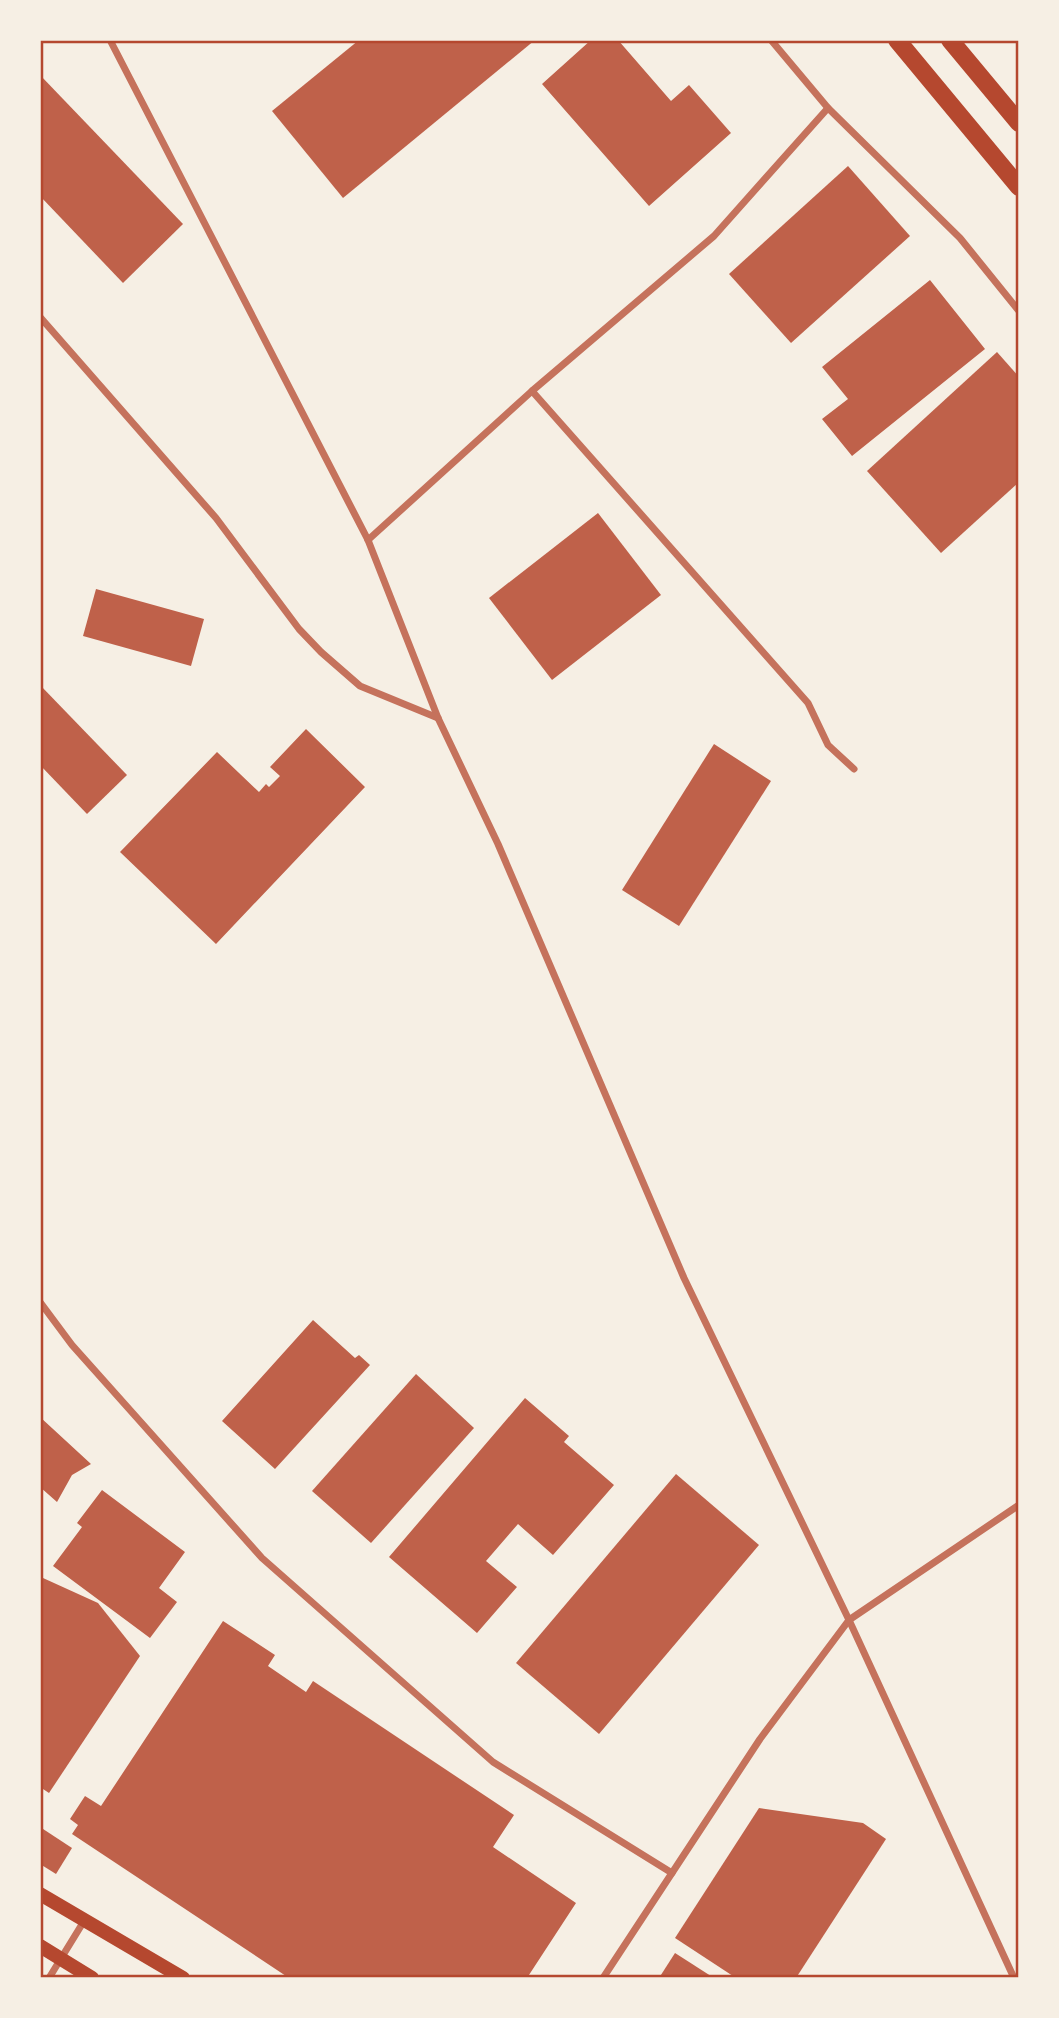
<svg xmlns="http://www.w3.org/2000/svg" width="1059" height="2018" font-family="Barlow,sans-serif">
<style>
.building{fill:#bf614a}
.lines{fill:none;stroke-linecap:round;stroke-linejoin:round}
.minor{stroke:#c5725c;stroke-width:7}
.secondary{stroke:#b5482f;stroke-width:14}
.primary{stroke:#b5482f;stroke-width:18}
.neatline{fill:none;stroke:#b5482f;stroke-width:2.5}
</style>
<rect width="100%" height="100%" fill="#f6efe4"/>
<g class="building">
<polygon points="359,40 535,40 343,198 272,111"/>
<polygon points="591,40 618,40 671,101 689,85 731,133 649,206 542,84"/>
<polygon points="40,75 183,224 123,283 40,196"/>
<polygon points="848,166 910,236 791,343 729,274"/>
<polygon points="930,280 985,349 852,456 822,419 848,399 822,367"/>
<polygon points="997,352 1019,377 1019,482 941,553 867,471"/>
<polygon points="598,513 661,595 552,680 489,598"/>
<polygon points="96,589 204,619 191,666 83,636"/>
<polygon points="40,685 127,775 87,814 40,765"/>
<polygon points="306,729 365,787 216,944 120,852 217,752 259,792 266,784 269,787 280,776 270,767"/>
<polygon points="714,744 771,781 679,926 622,890"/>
<polygon points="313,1320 355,1358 359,1355 370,1365 275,1469 222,1421"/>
<polygon points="416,1374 474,1428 371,1543 312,1491"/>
<polygon points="525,1398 569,1436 564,1442 614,1485 553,1555 518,1524 486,1561 517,1587 477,1633 389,1557"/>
<polygon points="40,1417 91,1464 72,1475 57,1502 40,1487"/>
<polygon points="676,1474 759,1545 599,1734 516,1663"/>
<polygon points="102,1490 185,1552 159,1588 177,1602 150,1638 53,1566 82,1527 77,1523"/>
<polygon points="43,1578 98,1603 140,1656 49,1793 40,1787 40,1582"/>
<polygon points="223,1621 275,1655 268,1666 306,1692 313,1681 514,1815 493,1847 576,1903 527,1978 289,1978 72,1834 78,1825 70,1819 85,1796 101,1806"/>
<polygon points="759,1808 863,1823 886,1839 796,1978 736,1978 675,1938"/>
<polygon points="40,1827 72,1848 56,1874 40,1864"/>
<polygon points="675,1953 714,1978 659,1978"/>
</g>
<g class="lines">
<g class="minor">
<polyline points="110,40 368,540 438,718 498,844 684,1278 849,1620 1014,1978"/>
<polyline points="771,40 828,108 960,238 1019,311"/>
<polyline points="40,317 216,518 299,629 321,652 360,686 438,718"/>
<polyline points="532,391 808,703 828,745 854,769"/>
<polyline points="368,540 532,391 714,236 828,108"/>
<polyline points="40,1302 72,1345 262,1558 493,1762 672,1873"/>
<polyline points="49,1978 84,1921"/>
<polyline points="603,1978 760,1739 849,1620 1019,1505"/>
</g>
<g class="secondary">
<polyline points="40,1894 183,1978"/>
<polyline points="40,1946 92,1978"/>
</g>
<g class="primary">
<polyline points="897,40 1019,187"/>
<polyline points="950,40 1019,123"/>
</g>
</g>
<rect width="1059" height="2018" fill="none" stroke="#f6efe4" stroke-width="84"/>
<rect x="42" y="42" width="975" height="1934" class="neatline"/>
</svg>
